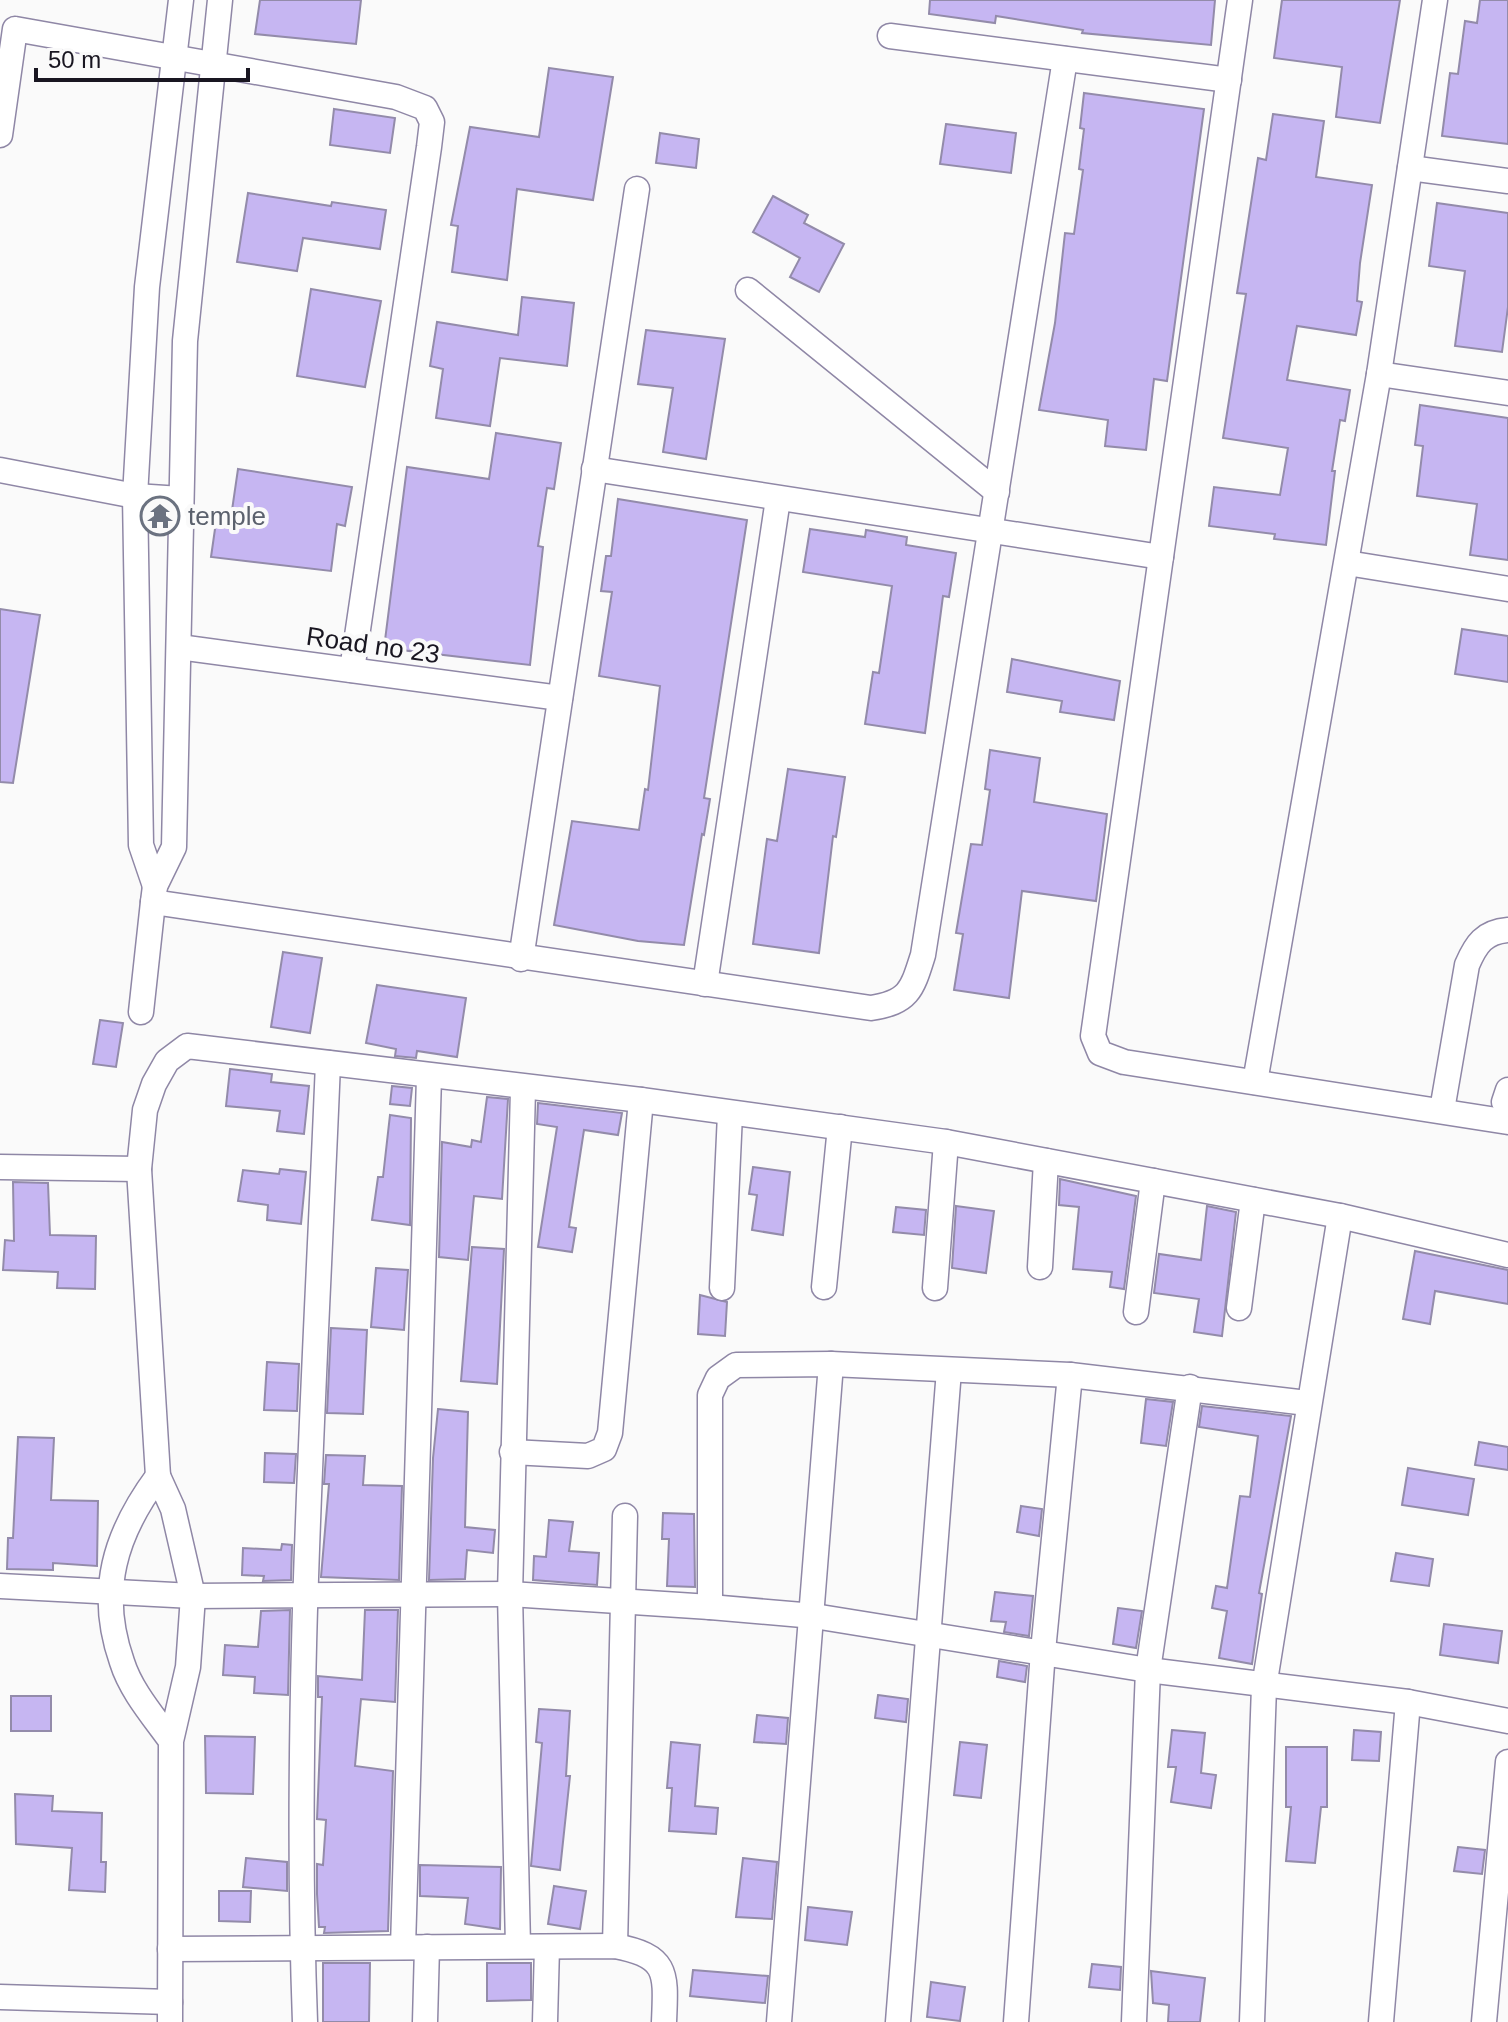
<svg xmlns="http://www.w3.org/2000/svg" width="1508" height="2022" font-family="Helvetica,sans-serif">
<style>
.building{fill:#c6b6f2;stroke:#938baa;stroke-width:2}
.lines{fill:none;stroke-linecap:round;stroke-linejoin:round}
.minor-casing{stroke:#8f87a6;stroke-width:27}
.minor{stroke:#fff;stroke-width:24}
.labels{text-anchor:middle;stroke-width:8;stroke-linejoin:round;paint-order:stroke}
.worship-label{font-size:26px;fill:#5b616d;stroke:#fafafa;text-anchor:start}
.street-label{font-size:26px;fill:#191621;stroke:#fafafa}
</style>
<rect width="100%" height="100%" fill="#fafafa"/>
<g class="building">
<polygon points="260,0 361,0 356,44 255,34"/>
<polygon points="930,0 1215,0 1211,45 1082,33 1083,30 996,16 995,23 929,14"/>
<polygon points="1282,0 1400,0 1380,123 1336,117 1342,67 1274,58"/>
<polygon points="1480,0 1508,0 1508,144 1442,136 1450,73 1458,74 1465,21 1477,23"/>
<polygon points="549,68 613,77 593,200 517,189 507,280 452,272 458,226 451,225 470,127 539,137"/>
<polygon points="1084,93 1204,109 1167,381 1154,379 1146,450 1105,446 1108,420 1039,410 1055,323 1065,233 1074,234 1083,170 1079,169 1084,129 1080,128"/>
<polygon points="334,109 395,118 390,153 330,145"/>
<polygon points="1273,114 1324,121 1316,177 1372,185 1360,263 1357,301 1362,302 1356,335 1297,326 1287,380 1350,390 1345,421 1340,420 1332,471 1335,471 1326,545 1274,539 1275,534 1209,526 1214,487 1280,495 1288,448 1223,438 1246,294 1237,293 1243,255 1258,158 1266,160"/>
<polygon points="946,124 1016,133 1011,173 940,164"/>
<polygon points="660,133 699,139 696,168 656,163"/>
<polygon points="248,193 331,206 332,202 386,210 380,249 303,238 297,271 237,262"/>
<polygon points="773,196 808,215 804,223 844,244 819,292 790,277 800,258 753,232"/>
<polygon points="1437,203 1508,213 1508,307 1502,352 1455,346 1465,271 1429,266"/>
<polygon points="311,289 381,301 365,387 297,376"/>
<polygon points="522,297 574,303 567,366 500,358 490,426 436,418 443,369 430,366 437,322 518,335"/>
<polygon points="646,330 725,339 706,459 663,452 673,388 638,384"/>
<polygon points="1420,405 1508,418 1508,560 1470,555 1477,504 1417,496 1423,446 1415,445"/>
<polygon points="496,433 561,443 554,489 547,488 538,546 543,547 530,665 384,648 407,467 489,479"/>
<polygon points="238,469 352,487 345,526 337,524 331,571 211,557 216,522 230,524"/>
<polygon points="618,499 747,520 704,798 710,799 704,835 702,834 684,945 638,941 554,925 572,821 639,830 645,789 648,790 660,686 599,676 612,592 601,591 606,556 611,556"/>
<polygon points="810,529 865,537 866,530 907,537 906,545 956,553 949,597 943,596 925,733 865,724 873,672 879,673 892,586 803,572"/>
<polygon points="0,609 40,615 13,783 0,782"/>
<polygon points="1462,629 1508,636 1508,682 1455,674"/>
<polygon points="1012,659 1120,681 1114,720 1060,712 1062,701 1007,692"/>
<polygon points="990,750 1040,758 1034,802 1107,814 1096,901 1022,891 1009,998 954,990 963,934 956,933 971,844 982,845 990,790 985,789"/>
<polygon points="788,769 845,777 836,837 833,836 819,953 753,944 767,839 777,841"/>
<polygon points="283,952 322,958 310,1033 271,1027"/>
<polygon points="377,985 466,998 457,1057 417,1051 416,1058 395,1056 396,1049 366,1043"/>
<polygon points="100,1020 123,1023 116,1067 93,1064"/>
<polygon points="230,1069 272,1074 271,1082 309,1086 304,1134 277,1131 280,1111 226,1106"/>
<polygon points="392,1086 412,1088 410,1106 390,1104"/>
<polygon points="487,1097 508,1099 502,1199 474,1196 468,1260 439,1257 442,1142 471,1147 472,1140 481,1142"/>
<polygon points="538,1103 622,1113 618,1135 584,1130 569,1227 576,1228 572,1252 538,1247 557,1127 537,1124"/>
<polygon points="390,1115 411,1118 410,1225 372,1220 378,1177 383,1177"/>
<polygon points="753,1167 790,1172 783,1235 752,1230 757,1195 749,1194"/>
<polygon points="280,1169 306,1172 301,1224 267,1220 268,1205 238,1201 243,1170 279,1174"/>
<polygon points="1060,1179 1136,1196 1124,1289 1110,1287 1112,1272 1073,1269 1079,1207 1059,1205"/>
<polygon points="13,1182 48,1183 50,1235 96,1236 95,1289 57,1288 58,1272 3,1270 5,1240 14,1241"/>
<polygon points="956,1206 994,1211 986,1273 952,1268"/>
<polygon points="1207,1206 1236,1212 1222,1336 1194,1332 1199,1299 1154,1293 1159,1254 1201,1260"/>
<polygon points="896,1207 926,1210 924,1235 893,1232"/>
<polygon points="472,1247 504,1249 497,1384 461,1381"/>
<polygon points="1415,1251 1508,1270 1508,1304 1435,1291 1430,1324 1403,1319"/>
<polygon points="376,1268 408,1270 404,1330 371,1327"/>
<polygon points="700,1295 727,1302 725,1336 698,1334"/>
<polygon points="331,1328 367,1330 363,1414 327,1413"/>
<polygon points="267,1362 299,1364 297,1411 264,1410"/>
<polygon points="1146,1399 1173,1402 1166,1446 1141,1443"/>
<polygon points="1202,1406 1291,1416 1259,1593 1262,1594 1252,1664 1219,1658 1227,1611 1212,1608 1216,1586 1227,1588 1240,1496 1250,1497 1258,1436 1199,1427"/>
<polygon points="438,1409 468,1412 465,1527 495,1530 493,1553 467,1550 465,1579 429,1580 433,1458"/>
<polygon points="18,1437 54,1438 51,1500 98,1501 97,1566 53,1563 53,1570 7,1569 8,1538 13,1538"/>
<polygon points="1479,1442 1508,1447 1508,1470 1475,1465"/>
<polygon points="265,1453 296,1454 294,1483 264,1482"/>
<polygon points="326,1455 365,1456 363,1485 402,1486 399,1580 321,1577 329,1484 324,1484"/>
<polygon points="1408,1468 1474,1479 1468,1515 1402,1505"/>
<polygon points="1021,1506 1042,1509 1039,1536 1017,1532"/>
<polygon points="663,1513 694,1514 695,1587 667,1586 669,1539 662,1539"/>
<polygon points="549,1520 573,1522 569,1551 599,1553 597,1585 533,1580 534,1556 546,1557"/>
<polygon points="282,1544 292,1545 291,1580 263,1581 264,1576 242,1575 243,1548 281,1550"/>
<polygon points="1396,1553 1433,1559 1429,1586 1391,1581"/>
<polygon points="995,1592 1033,1596 1029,1636 1004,1632 1006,1622 991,1621"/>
<polygon points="1118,1608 1142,1611 1136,1648 1113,1644"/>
<polygon points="290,1610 288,1695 254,1693 255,1677 223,1675 225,1645 258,1647 261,1611"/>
<polygon points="365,1610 398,1610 395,1702 361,1699 355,1766 393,1771 388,1931 324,1933 325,1927 319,1927 317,1894 317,1864 323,1865 326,1820 317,1819 322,1697 318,1697 318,1676 362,1680"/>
<polygon points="1444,1624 1502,1631 1498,1663 1440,1655"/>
<polygon points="999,1661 1027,1666 1025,1682 997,1677"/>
<polygon points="878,1695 908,1699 906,1722 875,1718"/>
<rect x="11" y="1696" width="40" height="35"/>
<polygon points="539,1709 570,1711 566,1776 570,1776 560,1870 531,1866 542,1743 536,1742"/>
<polygon points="757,1715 788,1718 786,1744 754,1742"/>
<polygon points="1172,1730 1205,1733 1201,1773 1216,1775 1211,1808 1171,1802 1176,1767 1168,1767"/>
<polygon points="1354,1730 1381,1732 1379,1761 1352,1760"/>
<polygon points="205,1736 255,1737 253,1794 206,1793"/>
<polygon points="671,1742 700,1745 695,1806 718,1808 716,1834 669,1831 672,1788 667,1788"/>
<polygon points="960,1742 987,1745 981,1798 954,1795"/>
<polygon points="1286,1747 1327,1747 1327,1807 1321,1807 1315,1863 1286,1861 1291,1807 1286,1807"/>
<polygon points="15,1794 53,1796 52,1811 102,1813 101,1862 106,1862 105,1892 69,1890 72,1848 16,1844"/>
<polygon points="1458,1847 1485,1850 1482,1874 1454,1871"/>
<polygon points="246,1858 287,1862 287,1891 243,1887"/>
<polygon points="743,1858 777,1862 772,1919 736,1917"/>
<polygon points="420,1865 501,1867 500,1929 465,1924 468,1898 420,1896"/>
<polygon points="554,1886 586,1891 580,1929 548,1924"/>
<polygon points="219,1891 251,1891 250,1922 219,1921"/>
<polygon points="808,1907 852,1912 847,1945 805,1940"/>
<polygon points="323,1963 370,1963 369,2022 323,2022"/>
<polygon points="487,1963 531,1963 531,2000 487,2001"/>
<polygon points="1092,1964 1121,1967 1120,1990 1089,1987"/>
<polygon points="693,1970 768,1976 765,2003 690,1996"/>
<polygon points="1151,1971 1205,1978 1200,2022 1168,2022 1169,2005 1153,2003"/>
<polygon points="931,1982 965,1987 960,2021 927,2017"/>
</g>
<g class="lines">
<defs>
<g id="minor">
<path d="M220 0 185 341 174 847 155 886 153 902 871 1008C909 1002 912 990 923 955L1065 59"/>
<polyline points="1240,0 1093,1036 1100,1053 1124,1062 1508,1122"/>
<polyline points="890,36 1229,80"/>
<polyline points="0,135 15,29 396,97 425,108 432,122 429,147 352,670"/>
<polyline points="1410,168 1508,181"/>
<polyline points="748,290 997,492"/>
<polyline points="1379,374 1508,393"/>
<polyline points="594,469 1161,557"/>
<polyline points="0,470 135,496 181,499"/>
<polyline points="1347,563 1508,589"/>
<polyline points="179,647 560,698"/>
<polyline points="155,886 141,845 135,496 147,287 181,0"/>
<polyline points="521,959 637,189"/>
<polyline points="705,984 778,499"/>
<polyline points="141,1012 153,902"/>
<polyline points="1255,1082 1379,374 1435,0"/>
<polyline points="1508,1090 1504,1102 1508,1103"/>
<path d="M1442 1110 1467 965C1476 944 1484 932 1508 930"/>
<polyline points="0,1167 139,1169"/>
<polyline points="1040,1267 1046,1161"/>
<polyline points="824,1287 840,1127"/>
<polyline points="722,1288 730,1114"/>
<polyline points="935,1288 946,1142"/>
<polyline points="1239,1308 1253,1200"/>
<polyline points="1136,1312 1153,1181"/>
<polyline points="512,1452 588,1456 604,1449 610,1433 641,1100"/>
<polyline points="158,1476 139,1169 145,1110 154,1084 167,1061 187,1046 641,1100 946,1142 1340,1216 1508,1255"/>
<polyline points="0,1586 193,1596 510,1594 710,1607 814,1616 1148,1670 1408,1702 1508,1721"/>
<polyline points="710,1607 710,1395 718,1378 736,1365 831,1364 1070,1375 1307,1403"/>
<polyline points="518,1946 510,1594 523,1089"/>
<polyline points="615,1946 625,1516"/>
<polyline points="403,1947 429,1077"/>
<path d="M170 1949 615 1946C669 1956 666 1973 664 2022"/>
<polyline points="0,1997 170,2002"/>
<path d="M170 2022 171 1741 188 1667 193 1596 173 1509 158 1476C115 1534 97 1591 122 1662 131 1691 154 1717 171 1741"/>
<path d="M305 2022C293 1703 315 1382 328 1063"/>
<polyline points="425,2022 427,1947"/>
<polyline points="545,2022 547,1947"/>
<polyline points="779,2022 831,1364"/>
<polyline points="898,2022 949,1370"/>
<polyline points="1016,2022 1043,1651 1070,1375"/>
<polyline points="1134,2022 1148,1670 1190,1387"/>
<polyline points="1252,2022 1264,1687 1340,1216"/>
<polyline points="1381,2022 1408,1702"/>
<polyline points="1484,2022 1508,1762"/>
</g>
</defs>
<use href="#minor" class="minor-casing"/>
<use href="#minor" class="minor"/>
</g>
<defs>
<symbol id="temple-ring" viewBox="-11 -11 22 22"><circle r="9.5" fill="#fafafa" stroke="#6b7280" stroke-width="1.5"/><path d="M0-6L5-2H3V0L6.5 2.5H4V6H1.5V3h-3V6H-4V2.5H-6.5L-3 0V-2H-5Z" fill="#6b7280"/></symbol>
</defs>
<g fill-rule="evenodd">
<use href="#temple-ring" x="138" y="494" width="44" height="44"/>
</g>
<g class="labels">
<g class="worship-label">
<text x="188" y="525">temple</text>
</g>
<g class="street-label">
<text transform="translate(373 645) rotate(8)" y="9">Road no 23</text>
</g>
</g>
<path d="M36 68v12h212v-12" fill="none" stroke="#191621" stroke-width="4"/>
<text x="48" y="68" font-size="24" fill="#191621" stroke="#fafafa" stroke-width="6" paint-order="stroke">50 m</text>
</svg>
